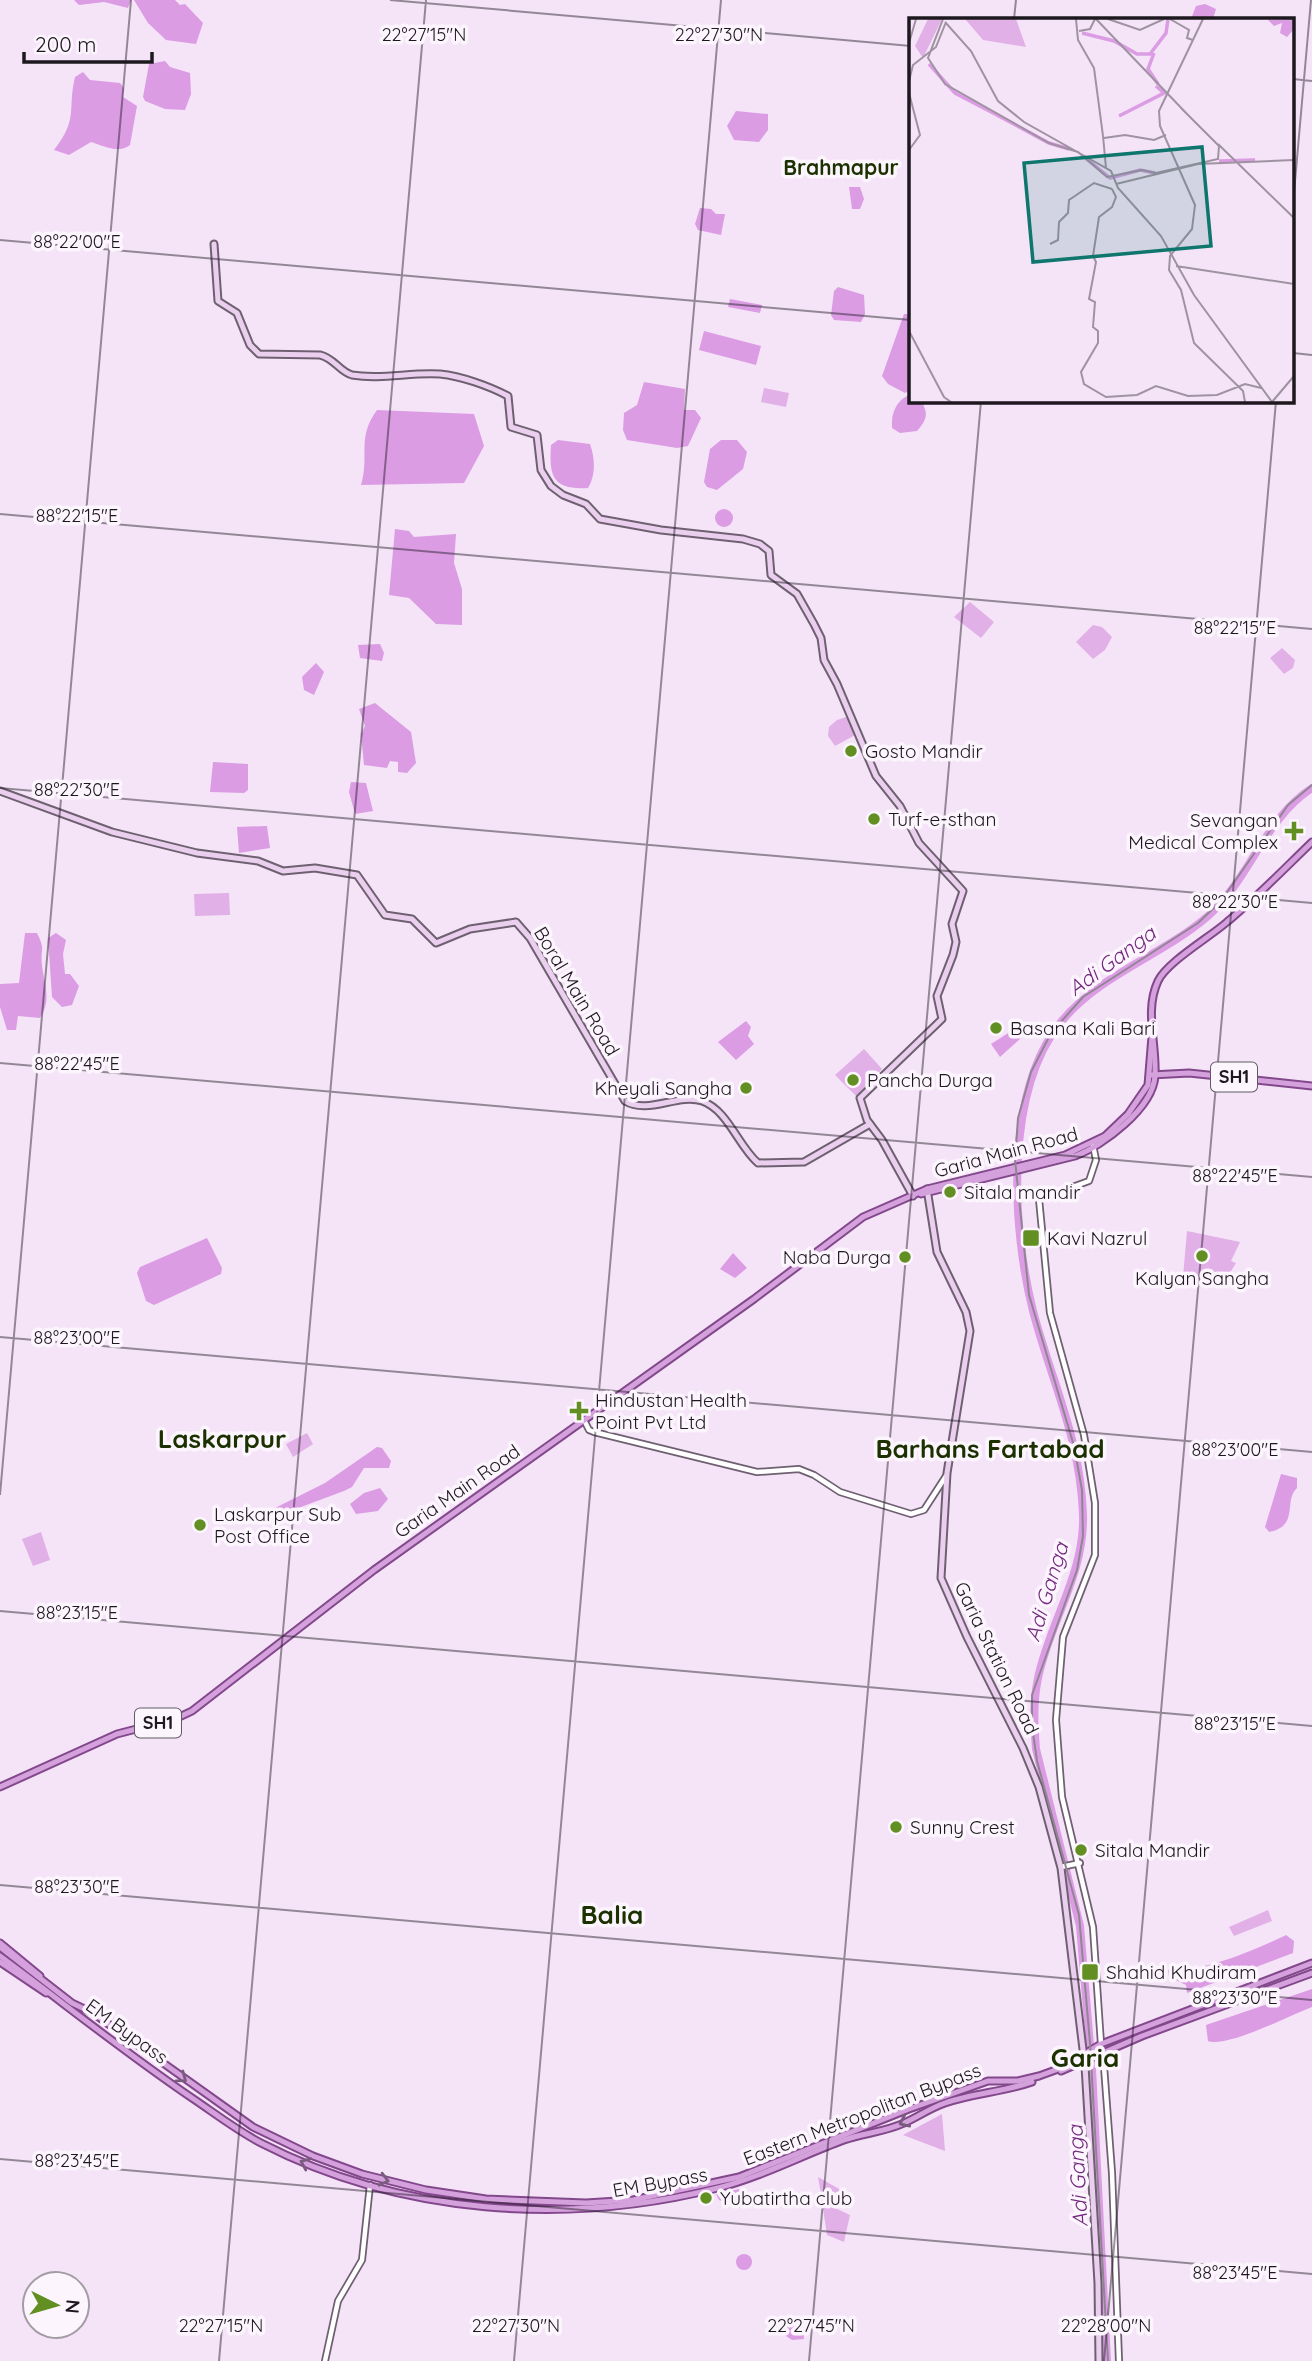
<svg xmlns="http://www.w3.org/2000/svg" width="1312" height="2361" font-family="Quicksand,sans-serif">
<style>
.green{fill:#e1b0e7}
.water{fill:#db9ce4}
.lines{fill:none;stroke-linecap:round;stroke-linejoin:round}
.river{stroke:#db9ce4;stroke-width:8}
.tertiary-casing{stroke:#6f6071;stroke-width:8}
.secondary-casing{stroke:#6f6071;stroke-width:9}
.primary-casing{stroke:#82488b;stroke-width:9}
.tertiary{stroke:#fff;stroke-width:4.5}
.secondary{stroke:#ead0ee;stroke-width:5}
.primary{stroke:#d5a1dd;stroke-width:5}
.rail{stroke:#918593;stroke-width:2}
.oneway{stroke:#795c7e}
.ticks{fill:none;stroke:#1d171e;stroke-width:2;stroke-opacity:0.45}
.poi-dot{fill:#618f22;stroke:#fcf5fd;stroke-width:2.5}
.labels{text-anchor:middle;stroke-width:7;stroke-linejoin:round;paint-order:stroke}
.shield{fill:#fcf5fd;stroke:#605a61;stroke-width:2}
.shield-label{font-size:18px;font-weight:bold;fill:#1d171e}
.poi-label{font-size:19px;fill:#1d171e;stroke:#fcf5fd;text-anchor:start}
.street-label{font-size:19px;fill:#1d171e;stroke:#fcf5fd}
.neighbourhood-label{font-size:21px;font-weight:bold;fill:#1c3100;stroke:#fcf5fd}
.water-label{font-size:21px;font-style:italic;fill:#73297e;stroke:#fcf5fd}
.district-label{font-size:26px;font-weight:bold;fill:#1c3100;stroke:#fcf5fd}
.inset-river{fill:none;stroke:#db9ce4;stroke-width:3.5}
.inset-road{fill:none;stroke:#9f92a1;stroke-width:2}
.view{fill:#0f766e;fill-opacity:0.15;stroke:#0f766e;stroke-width:3.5}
.inset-edge{fill:none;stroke:#1d171e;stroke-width:3.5}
.ticks-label{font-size:18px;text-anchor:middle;fill:#1d171e;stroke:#fcf5fd;stroke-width:7;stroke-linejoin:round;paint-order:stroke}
</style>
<rect width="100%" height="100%" fill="#f5e4f8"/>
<g class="green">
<polygon points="764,388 789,393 786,407 761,402"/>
<polygon points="970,602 994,622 981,638 954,617"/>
<polygon points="1093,625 1102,627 1112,637 1105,650 1093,659 1076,642"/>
<polygon points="1282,648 1295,660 1293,668 1284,674 1270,658"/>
<polygon points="849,716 857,734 835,746 828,736 829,727 837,720"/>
<polygon points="229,893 230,915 195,916 194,894"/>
<polygon points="864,1049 882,1069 856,1096 835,1075"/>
<polygon points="1187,1231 1240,1242 1231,1261 1236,1263 1225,1281 1209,1277 1206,1282 1183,1277"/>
<polygon points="307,1433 313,1444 293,1457 286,1444"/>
<polygon points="41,1532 50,1560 33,1566 22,1539"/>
<polygon points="1268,1910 1272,1921 1234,1936 1229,1927"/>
<polygon points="942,2114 945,2151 903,2135"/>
<polygon points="818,2177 841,2190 836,2202 821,2194"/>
<polygon points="822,2202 850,2215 844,2242 827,2235"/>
</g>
<g class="water">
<polygon points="74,0 131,0 128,8 104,2 79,5"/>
<polygon points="134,0 175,0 180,5 185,4 203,23 196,44 166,40 148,23"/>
<polygon points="1205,4 1216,9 1213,19 1191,19 1196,6"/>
<polygon points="165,61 170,67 190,73 191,94 185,110 165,109 145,101 143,97 149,64"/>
<path d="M83 72 90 80 120 83 124 88 123 97 137 106 130 145C118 154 104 146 91 142L69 155 54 150C79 118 67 110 75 77Z"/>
<polygon points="736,111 768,114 768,130 759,142 734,140 727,126"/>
<polygon points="849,187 860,187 864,199 860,209 852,209"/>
<polygon points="700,208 711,209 716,214 725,214 721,235 698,230 695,224"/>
<polygon points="838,287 864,295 865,314 861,322 834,320 831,315 834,291"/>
<polygon points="730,299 762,305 760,313 728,307"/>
<polygon points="904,314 911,314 911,389 905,393 888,384 882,376"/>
<polygon points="704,331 761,346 756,365 699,350"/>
<polygon points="644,382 685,389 684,410 695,410 701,418 688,446 677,448 627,440 623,430 624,413 637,405"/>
<path d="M909 395 911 401H921C929 413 927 420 917 431L900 433 892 428C891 413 896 401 909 395Z"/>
<path d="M377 410 474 414 484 446 464 483 361 485C370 455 356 439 377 410Z"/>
<path d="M558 440 590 444C595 458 596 475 588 488 552 490 549 476 551 445Z"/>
<polygon points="721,440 737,440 747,452 743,469 717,490 707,487 704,482 710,449"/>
<circle cx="724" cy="518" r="9"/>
<polygon points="395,529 409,531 414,537 456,534 454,563 462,589 462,625 436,624 409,598 389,595"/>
<polygon points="380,644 384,653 382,661 360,658 358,645"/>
<polygon points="316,663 324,672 314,695 304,690 302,677"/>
<polygon points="375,703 411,732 416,763 407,773 398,772 398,762 390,761 387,768 364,765 361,734 365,726 359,709"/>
<polygon points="213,762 248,764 248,790 244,793 210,792"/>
<polygon points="351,782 366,783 373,811 355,814 349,792"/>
<polygon points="267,826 270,848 239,853 237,827"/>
<path d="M25 933H37C46 951 40 948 42 965 44 985 52 999 40 1018L18 1016 16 1030H7L0 1007V984L19 983Z"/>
<polygon points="56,933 66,940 63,954 65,974 70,974 79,986 72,1005 62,1007 52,997 48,938"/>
<polygon points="746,1021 751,1027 748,1036 754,1044 736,1060 718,1042"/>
<polygon points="1013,1030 1020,1039 1000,1057 991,1044"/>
<polygon points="207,1238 222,1268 221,1274 154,1305 146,1301 137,1273 140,1267"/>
<polygon points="733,1253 747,1268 735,1278 720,1269"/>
<polygon points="377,1447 382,1448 391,1461 389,1468 364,1468 352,1487 344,1491 266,1520 267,1512 325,1483"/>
<path d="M1281 1474 1297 1478V1488C1283 1501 1300 1526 1269 1532L1265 1527Z"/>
<polygon points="380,1488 388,1499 378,1511 356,1514 350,1504 364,1493"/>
<path d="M1286 1935 1294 1941 1293 1953 1187 1993 1186 1985 1169 1977 1168 1970 1175 1967C1199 1975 1261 1947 1286 1935Z"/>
<path d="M1312 1989V2007C1291 2015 1227 2048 1208 2041L1206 2025Z"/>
<polygon points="739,2189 744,2192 740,2208 719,2200 716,2194"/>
<circle cx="744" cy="2262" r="8"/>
<polygon points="789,2322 803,2329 804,2339 792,2340 783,2334 784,2323"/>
</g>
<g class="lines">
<path class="river" d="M1107 2361 1092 2069 1080 1926 1036 1749C1034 1724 1033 1702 1038 1678 1050 1621 1085 1574 1083 1514 1080 1437 1052 1383 1033 1311 1012 1228 1004 1092 1061 1022 1100 974 1162 956 1208 916 1250 879 1264 819 1312 788"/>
<defs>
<g id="tertiary">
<polyline points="1093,1145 1096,1160 1089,1181 1039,1199 1050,1313 1084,1435 1095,1503 1095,1555 1063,1637 1056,1720 1062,1797 1093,1927 1101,2044"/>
<polyline points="584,1420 589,1430 594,1432 757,1472 799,1469 814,1475 840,1492 911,1514 924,1510 946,1476"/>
<polyline points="1061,1867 1080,1863"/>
<polyline points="1103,2053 1112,2173 1119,2361"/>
<polyline points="325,2361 338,2301 362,2260 370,2185"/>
</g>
<g id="secondary">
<path d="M214 244 218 301 237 313 250 345 259 354 320 355C334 358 340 372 352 375 382 380 410 372 440 374 461 376 489 386 508 396L511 427 537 435 541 470 551 486 563 495 586 504 600 519 661 530 743 539 760 544 769 551 771 575 797 594 814 624 821 638 824 660 837 684 876 776 900 806 919 843 963 891 952 924 956 942 953 955 937 996 942 1019 860 1098 867 1120 882 1140 913 1196"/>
<path d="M0 791 112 832 197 853 258 861 283 871 315 868 357 875 385 915 412 919 436 943 470 929 516 922 530 938 625 1101C648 1115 678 1093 702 1101 728 1110 738 1146 758 1163L804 1162 870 1124"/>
<polyline points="927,1189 937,1252 966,1312 970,1331 947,1473 941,1578 967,1637 1023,1748 1039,1787 1061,1868 1085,2066 1098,2283 1099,2361"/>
</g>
<g id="primary">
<polyline points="1151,1075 1189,1073 1312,1086"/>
<path d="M921 1194 1075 1156C1103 1146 1153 1108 1155 1076 1157 1044 1144 1011 1158 981 1167 962 1210 937 1227 922 1257 897 1284 869 1312 842"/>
<polyline points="0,1787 117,1734 175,1719 192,1711 374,1570 754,1299 863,1217 927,1189 1065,1155 1105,1136 1128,1114 1148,1085 1152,1036"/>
<polyline points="0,1943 40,1976"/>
<polyline points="0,1947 72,2003 93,2013 253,2127 313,2156 362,2174 426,2190 486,2199 586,2203 633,2200 739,2177 909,2109 988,2081 1018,2081 1039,2076 1061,2068 1101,2044 1312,1963"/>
<path d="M0 1956C65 2004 128 2055 195 2100 217 2115 238 2131 261 2143 401 2215 567 2226 718 2188 761 2177 803 2155 844 2140 864 2133 885 2132 904 2123 918 2117 930 2108 945 2103 973 2093 1004 2092 1032 2082"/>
<polyline points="0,1962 46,1993"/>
<polyline points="1061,2071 1142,2036 1312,1973"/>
</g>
</defs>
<use href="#tertiary" class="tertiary-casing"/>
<use href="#secondary" class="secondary-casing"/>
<use href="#primary" class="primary-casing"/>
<use href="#tertiary" class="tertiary"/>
<use href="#secondary" class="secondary"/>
<use href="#primary" class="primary"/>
<polyline class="rail" points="1108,2361 1090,2043 1079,1915 1037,1761 1032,1726 1032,1695 1077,1570 1083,1536 1082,1490 1074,1446 1029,1295 1015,1160 1018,1118 1031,1072 1051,1033 1083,997 1198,923 1221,901 1288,805 1312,785"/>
</g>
<defs><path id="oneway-chevron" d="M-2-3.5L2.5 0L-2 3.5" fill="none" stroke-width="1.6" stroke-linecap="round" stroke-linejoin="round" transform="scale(1.75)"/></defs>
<g class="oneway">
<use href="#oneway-chevron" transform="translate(182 2078) rotate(36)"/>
<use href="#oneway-chevron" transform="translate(904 2122) rotate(156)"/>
<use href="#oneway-chevron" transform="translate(305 2163) rotate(-157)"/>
<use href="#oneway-chevron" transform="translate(384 2180) rotate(14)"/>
</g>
<path class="ticks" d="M390 0 911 46M1014 19 1016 0M1293 79 1312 81M1293 204 1311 0M0 240 911 320M1293 353 1312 355M0 514 1312 629M0 788 1312 903M0 1063 1312 1177M0 1337 1312 1452M0 1495 131 0M0 1611 1312 1726M0 1885 1312 2000M0 2159 1312 2274M219 2361 426 0M514 2361 721 0M809 2361 981 401M1104 2361 1276 401"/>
<g class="poi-dot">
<circle cx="851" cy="751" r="7"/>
<circle cx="874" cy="819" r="7"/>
<path d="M1290.5 820.5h7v7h7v7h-7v7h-7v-7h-7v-7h7z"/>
<circle cx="996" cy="1028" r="7"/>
<circle cx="853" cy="1080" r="7"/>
<circle cx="746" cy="1088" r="7"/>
<circle cx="950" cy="1192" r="7"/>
<rect x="1022" y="1229" width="18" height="18" rx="3.5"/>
<circle cx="1202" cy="1256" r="7"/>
<circle cx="905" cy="1257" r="7"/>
<path d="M575.5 1400.5h7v7h7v7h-7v7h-7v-7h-7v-7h7z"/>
<circle cx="200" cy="1525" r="7"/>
<circle cx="896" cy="1827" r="7"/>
<circle cx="1081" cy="1850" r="7"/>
<rect x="1081" y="1963" width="18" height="18" rx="3.5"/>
<circle cx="706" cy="2198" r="7"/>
</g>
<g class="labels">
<g class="shield">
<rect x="1211" y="1062.5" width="46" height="29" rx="5"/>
<rect x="135" y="1708.5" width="46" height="29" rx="5"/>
</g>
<g class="shield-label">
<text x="1234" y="1083">SH1</text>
<text x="158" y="1729">SH1</text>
</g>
<g class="poi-label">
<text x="865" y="758">Gosto Mandir</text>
<text x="888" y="826">Turf-e-sthan</text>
<text x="1278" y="827" text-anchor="end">Sevangan<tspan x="1278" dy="22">Medical Complex</tspan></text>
<text x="1010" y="1035">Basana Kali Bari</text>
<text x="867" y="1087">Pancha Durga</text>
<text x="732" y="1095" text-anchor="end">Kheyali Sangha</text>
<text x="964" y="1199">Sitala mandir</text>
<text x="1047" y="1245">Kavi Nazrul</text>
<text x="891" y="1264" text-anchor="end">Naba Durga</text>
<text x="1202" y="1285" text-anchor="middle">Kalyan Sangha</text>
<text x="595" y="1407">Hindustan Health<tspan x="595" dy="22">Point Pvt Ltd</tspan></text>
<text x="214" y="1521">Laskarpur Sub<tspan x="214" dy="22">Post Office</tspan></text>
<text x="910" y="1834">Sunny Crest</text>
<text x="1095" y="1857">Sitala Mandir</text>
<text x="1106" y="1979">Shahid Khudiram</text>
<text x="720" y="2205">Yubatirtha club</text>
</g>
<g class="street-label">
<text transform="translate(577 991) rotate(59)" y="7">Boral Main Road</text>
<text transform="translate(1006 1152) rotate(-15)" y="7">Garia Main Road</text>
<text transform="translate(457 1491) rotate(-35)" y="7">Garia Main Road</text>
<text transform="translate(997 1658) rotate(64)" y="7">Garia Station Road</text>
<text transform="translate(127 2031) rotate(36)" y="7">EM Bypass</text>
<text transform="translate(862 2114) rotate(-21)" y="7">Eastern Metropolitan Bypass</text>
<text transform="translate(660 2182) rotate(-10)" y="7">EM Bypass</text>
</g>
<g class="neighbourhood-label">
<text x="841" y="175">Brahmapur</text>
</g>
<g class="water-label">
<text transform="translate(1112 961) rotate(-36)" y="7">Adi Ganga</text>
<text transform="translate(1047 1592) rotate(-73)" y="7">Adi Ganga</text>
<text transform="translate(1078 2176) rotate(-93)" y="7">Adi Ganga</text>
</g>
<g class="district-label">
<text x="222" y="1448">Laskarpur</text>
<text x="990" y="1458">Barhans Fartabad</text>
<text x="612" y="1924">Balia</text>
<text x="1085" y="2067">Garia</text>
</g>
</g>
<g transform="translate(909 18)">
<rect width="385" height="385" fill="#f5e4f8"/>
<path d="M19 1H33L14 40 6 28ZM56 1H107L117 29 74 22Z" fill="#e1b0e7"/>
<path d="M385 1V11L378 19 371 15 373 5 365 8 359 2Z" fill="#db9ce4"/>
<path class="inset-river" d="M173 15 205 23 228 36H241L257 15 259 1M245 35 239 51 249 66M20 46 46 75 86 96M86 96 140 125 160 131M210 98 255 75 247 68M174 138 201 160 231 152 246 155M310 143 346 142"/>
<path class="inset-road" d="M34 1 19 40 36 66 140 125 169 134 198 159 233 152 247 155 309 141 310 128 272 90M167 1 169 22 185 50 194 118M187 1 279 97M199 1 231 12 255 1M261 1 280 12 278 20 284 22M294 1 250 93 251 108 286 187 283 211 261 238 260 252 272 272 285 325 334 373 336 384M36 4 62 33 89 83 115 104 202 153 209 170 252 218 285 277 363 384M170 13 181 11 186 1M0 25 7 1M0 63 4 47 27 29 37 4M0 75 11 117 0 132M194 118 197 150M195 120 216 117 245 122 257 117M309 126 385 200M207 166 289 146 385 142M203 171 207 179 203 189 190 199 184 238 187 244 180 281 186 284 184 309 189 313V325L172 354 175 366 197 379 228 377 247 368 279 378 308 377 336 366 352 370M141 226 149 222 150 204 159 195 160 182 185 165 203 171M267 248 385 266M0 313 35 379 42 384M363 384 385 358"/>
<path class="view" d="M293 129 302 228 124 244 115 145Z"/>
<rect width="385" height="385" class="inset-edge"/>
</g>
<g class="ticks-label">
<text x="424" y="41">22°27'15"N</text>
<text x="719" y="41">22°27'30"N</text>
<text x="77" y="248">88°22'00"E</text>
<text x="77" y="522">88°22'15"E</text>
<text x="1235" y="634">88°22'15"E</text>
<text x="77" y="796">88°22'30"E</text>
<text x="1235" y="908">88°22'30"E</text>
<text x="77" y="1070">88°22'45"E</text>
<text x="1235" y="1182">88°22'45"E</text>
<text x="77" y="1344">88°23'00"E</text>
<text x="1235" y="1456">88°23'00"E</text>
<text x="77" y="1619">88°23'15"E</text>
<text x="1235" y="1730">88°23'15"E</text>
<text x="77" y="1893">88°23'30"E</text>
<text x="1235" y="2004">88°23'30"E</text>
<text x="77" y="2167">88°23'45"E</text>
<text x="1235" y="2279">88°23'45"E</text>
<text x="221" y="2332">22°27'15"N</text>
<text x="516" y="2332">22°27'30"N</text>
<text x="811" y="2332">22°27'45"N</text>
<text x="1106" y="2332">22°28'00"N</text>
</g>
<g transform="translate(56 2305) rotate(95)"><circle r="33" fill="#fcf5fd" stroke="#a39ca4" stroke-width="2"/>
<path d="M0-5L12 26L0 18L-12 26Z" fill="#618f22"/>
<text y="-10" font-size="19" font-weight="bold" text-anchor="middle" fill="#1d171e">N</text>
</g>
<path d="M24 52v10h128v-10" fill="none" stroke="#1d171e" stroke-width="3.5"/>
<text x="35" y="52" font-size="21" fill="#1d171e" stroke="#fcf5fd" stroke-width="5" paint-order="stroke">200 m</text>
</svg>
